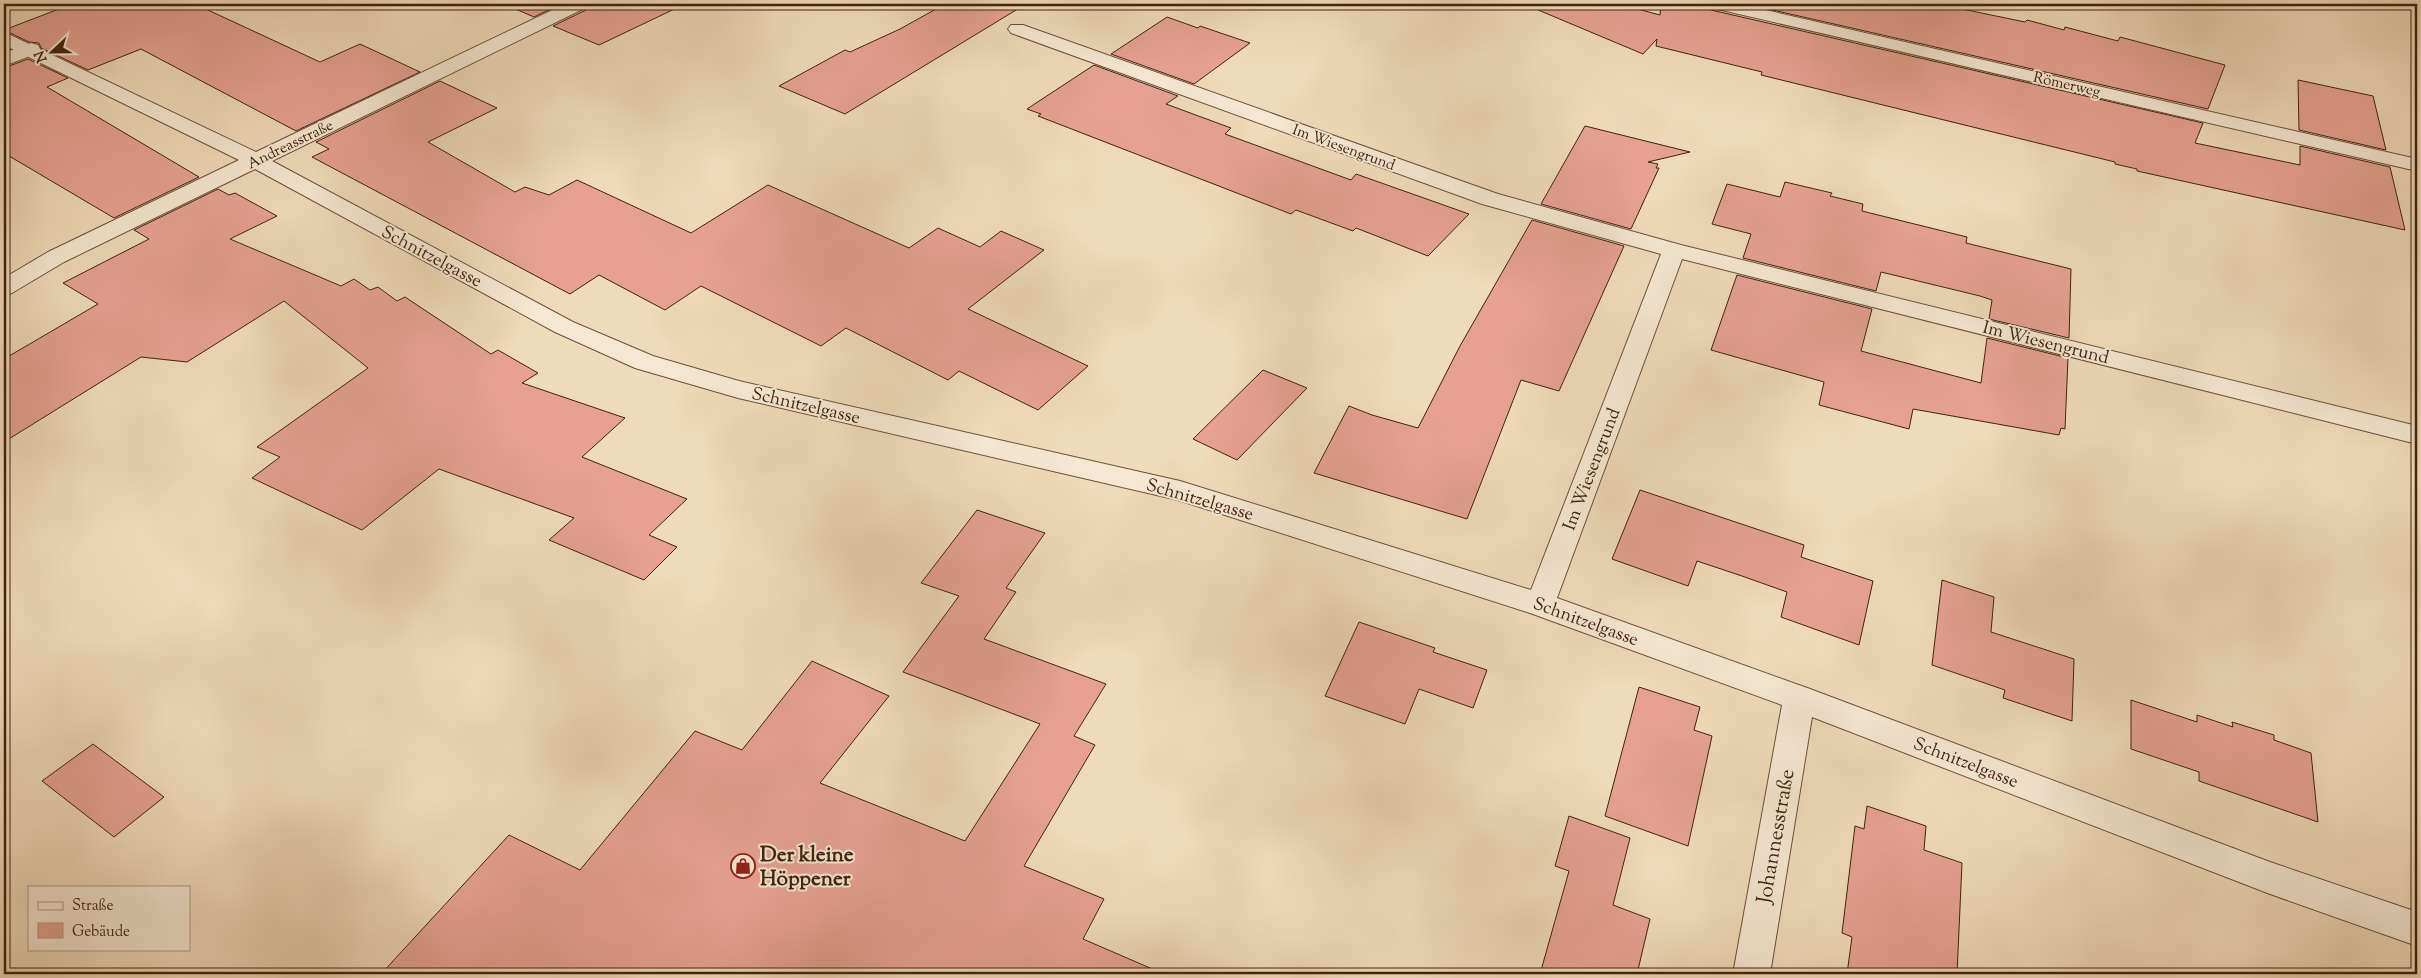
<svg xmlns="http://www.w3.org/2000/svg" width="2421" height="978" font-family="'Sorts Mill Goudy',serif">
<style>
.building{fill:#e6a192;stroke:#412210}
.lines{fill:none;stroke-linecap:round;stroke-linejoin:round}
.service-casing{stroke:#6c503a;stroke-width:2}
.minor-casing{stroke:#6c503a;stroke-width:2}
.service{fill:#f5e7d2;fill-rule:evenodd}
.minor{fill:#f5e7d2;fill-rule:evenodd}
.labels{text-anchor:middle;stroke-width:4;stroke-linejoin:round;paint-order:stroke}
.far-street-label{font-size:15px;fill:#412210;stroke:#f5e7d2}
.street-label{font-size:18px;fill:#412210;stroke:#f5e7d2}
.near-street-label{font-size:21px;fill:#412210;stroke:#f5e7d2}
.near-poi-label{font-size:21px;font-weight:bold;fill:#412210;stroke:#f5e7d2;text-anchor:start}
</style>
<rect width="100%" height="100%" fill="#efdab9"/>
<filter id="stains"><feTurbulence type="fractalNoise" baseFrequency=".004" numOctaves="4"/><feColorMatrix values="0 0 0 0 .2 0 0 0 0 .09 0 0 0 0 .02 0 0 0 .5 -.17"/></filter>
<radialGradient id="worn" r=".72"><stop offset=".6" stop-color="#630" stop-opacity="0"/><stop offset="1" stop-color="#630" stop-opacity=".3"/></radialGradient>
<g class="building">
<polygon points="72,4 195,4 320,62 360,44 420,72 296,131 141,49 88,70 41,48 39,43 29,42 4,30"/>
<polygon points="504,4 561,4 534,17"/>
<polygon points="590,4 685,4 599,45 553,26 586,10"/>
<polygon points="945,4 1026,4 845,114 779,86 845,50 850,52 900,29"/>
<polygon points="1532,4 1619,4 1660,15 1661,4 1706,4 1711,10 2203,123 2195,143 2300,165 2300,146 2390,167 2405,230 2137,171 2137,169 2115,164 2115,162 1761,75 1762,72 1656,46 1657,39 1643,54 1531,7"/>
<polygon points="1746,4 1938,4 2025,22 2027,20 2064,30 2065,27 2118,41 2120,37 2225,65 2208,109"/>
<polygon points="1167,17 1198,28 1200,26 1250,43 1194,84 1111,54"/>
<polygon points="28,59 68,78 47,87 199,177 114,218 4,153 4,68"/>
<polygon points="1094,65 1178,96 1166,104 1231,128 1225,134 1351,180 1356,174 1469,214 1428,256 1356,228 1353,231 1296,210 1291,214 1038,116 1041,114 1027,109"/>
<polygon points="2298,80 2373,96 2386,150 2299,130"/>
<polygon points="440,81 497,108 428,142 515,192 525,187 549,195 577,180 691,233 768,185 909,248 938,228 980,247 1001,231 1044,250 968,309 1088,366 1038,410 959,371 948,380 846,328 821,346 701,286 665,310 599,275 570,294 312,157 329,149 316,142"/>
<polygon points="1585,126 1690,152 1648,162 1658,164 1656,168 1659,168 1631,229 1541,204"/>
<polygon points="1785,182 1832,193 1830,196 1863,204 1862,211 1967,237 1966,243 2071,269 2069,338 1989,319 1992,300 1980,296 1881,272 1876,291 1743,258 1751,234 1712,224 1727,184 1780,197"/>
<polygon points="218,189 229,195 235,193 277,216 230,239 341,286 354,279 370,290 378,287 397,301 405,297 491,354 498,350 538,373 522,383 625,418 582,457 687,499 649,535 677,547 644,580 549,540 574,518 439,469 362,530 252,478 280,457 257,447 368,368 284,301 187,362 141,357 4,442 4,359 98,304 63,283 149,239 134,230"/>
<polygon points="1532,220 1624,246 1559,391 1521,380 1467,519 1314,473 1349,406 1372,415 1418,428 1460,346"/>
<polygon points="1737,275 1872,309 1861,351 1981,383 1987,338 2068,358 2065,429 2061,428 2059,435 1913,409 1909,429 1819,405 1824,382 1711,350"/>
<polygon points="1263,370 1307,388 1237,460 1193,439"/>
<polygon points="1640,490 1804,545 1801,557 1873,581 1859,645 1781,617 1787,592 1739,575 1697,561 1688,586 1612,559"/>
<polygon points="977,510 1045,533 1006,588 1016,592 984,639 1106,684 1074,736 1095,745 1024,866 1104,899 1083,939 1164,974 381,974 509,835 580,870 695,731 742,750 812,661 889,696 820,783 965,841 1040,724 903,672 959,596 921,583"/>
<polygon points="1942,580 1994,597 1991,632 2074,659 2072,721 2003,698 2005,690 1932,665"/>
<polygon points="1359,622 1435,648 1433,652 1487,670 1473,708 1419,689 1405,724 1325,696"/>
<polygon points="1639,687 1700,707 1694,730 1712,736 1688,846 1605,816"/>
<polygon points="2131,700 2197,722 2197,715 2233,727 2232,722 2274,735 2274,740 2311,753 2318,822 2199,781 2199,772 2131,749"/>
<polygon points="93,744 164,797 114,837 42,781"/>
<polygon points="1867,806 1926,826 1924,850 1962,863 1957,974 1847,974 1852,937 1842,933 1855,826 1864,829"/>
<polygon points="1569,816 1630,838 1613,905 1650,919 1637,974 1540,974 1569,871 1555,866"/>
</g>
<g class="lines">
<defs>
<polygon id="service" points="31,43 38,45 40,49 38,53 4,66 4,53"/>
<g id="minor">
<polygon points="565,4 588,4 585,8 272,161 573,322 653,356 739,381 1180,481 1531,590 1661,254 1482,204 1011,33 1008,29 1011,25 1023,25 1498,194 1681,245 2417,426 2417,444 1682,259 1557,598 1810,689 2270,862 2417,912 2417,946 2270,894 1812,717 1770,974 1733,974 1782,705 1530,613 1178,500 738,398 635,368 555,332 255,169 64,262 12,293 4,295 4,278 48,252 239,160 4,45 4,32 256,152"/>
<polygon points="1708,4 1739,4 2417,159 2417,171 1717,9 1711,8"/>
</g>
</defs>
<use href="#service" class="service-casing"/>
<use href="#minor" class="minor-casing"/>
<use href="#service" class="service"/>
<use href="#minor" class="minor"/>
</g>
<defs>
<symbol id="shop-ring" viewBox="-11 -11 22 22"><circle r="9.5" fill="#f5e7d2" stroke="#8f2418" stroke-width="1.5"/><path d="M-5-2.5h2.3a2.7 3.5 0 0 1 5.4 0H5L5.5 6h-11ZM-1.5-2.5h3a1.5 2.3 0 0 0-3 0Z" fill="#8f2418"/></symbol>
</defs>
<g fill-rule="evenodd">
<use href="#shop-ring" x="729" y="852" width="28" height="28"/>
</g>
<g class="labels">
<g class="far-street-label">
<text transform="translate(2067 84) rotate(13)" y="5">Römerweg</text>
<text transform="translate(290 144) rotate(-26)" y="5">Andreasstraße</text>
<text transform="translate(1344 147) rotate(20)" y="5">Im Wiesengrund</text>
</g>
<g class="street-label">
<text transform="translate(432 256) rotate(28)" y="6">Schnitzelgasse</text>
<text transform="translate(2046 342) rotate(14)" y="6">Im Wiesengrund</text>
<text transform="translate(806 405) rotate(13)" y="6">Schnitzelgasse</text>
<text transform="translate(1591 469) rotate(-69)" y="6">Im Wiesengrund</text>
<text transform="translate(1200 499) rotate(16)" y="6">Schnitzelgasse</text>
<text transform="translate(1586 621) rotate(20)" y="6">Schnitzelgasse</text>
<text transform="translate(1966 762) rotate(21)" y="6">Schnitzelgasse</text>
</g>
<g class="near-street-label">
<text transform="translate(1775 836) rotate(-80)" y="7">Johannesstraße</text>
</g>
<g class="near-poi-label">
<text x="760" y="861">Der kleine<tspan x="760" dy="24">Höppener</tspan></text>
</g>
</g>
<rect width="2421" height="978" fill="none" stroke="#efdab9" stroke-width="20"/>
<rect x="5" y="5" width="2411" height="968" fill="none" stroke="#412210" stroke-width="2.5"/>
<rect x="10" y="10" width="2401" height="958" fill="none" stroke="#412210"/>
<rect x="28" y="886" width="162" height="65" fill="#f5e7d2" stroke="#ad9884"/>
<rect x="38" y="902" width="25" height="8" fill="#f5e7d2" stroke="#ad9884"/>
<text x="72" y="910" font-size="15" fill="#412210">Straße</text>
<rect x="38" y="923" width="25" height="15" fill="#e6a192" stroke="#ad9884"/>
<text x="72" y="936" font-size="15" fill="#412210">Gebäude</text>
<g transform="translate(52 52) rotate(248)" stroke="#f5e7d2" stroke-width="4" paint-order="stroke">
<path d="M0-4L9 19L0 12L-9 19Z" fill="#412210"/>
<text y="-8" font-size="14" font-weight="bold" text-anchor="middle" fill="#412210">N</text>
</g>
<rect width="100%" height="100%" filter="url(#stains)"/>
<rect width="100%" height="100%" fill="url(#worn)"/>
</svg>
